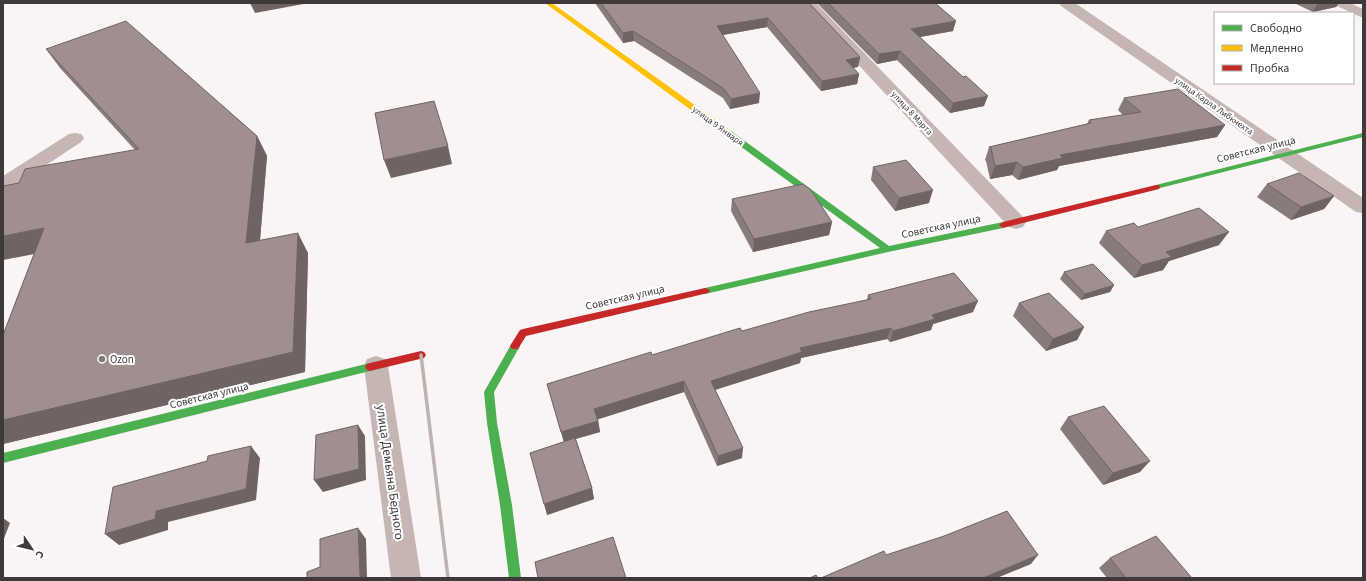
<svg xmlns="http://www.w3.org/2000/svg" width="1366" height="581" font-family="'Source Sans 3',sans-serif">
<style>
.lines{fill:none;stroke-linecap:round;stroke-linejoin:round}
.lane{fill:#c5b5b3;fill-rule:evenodd}
.street{fill:#c5b5b3;fill-rule:evenodd}
.fast{fill:#4caf50;fill-rule:evenodd}
.slow{fill:#ffc107;fill-rule:evenodd}
.jam{fill:#c62828;fill-rule:evenodd}
.rail{stroke:#bdb2b1;stroke-width:3.5}
.wall{fill:#897b7a}
.shaded-wall{fill:#6f6463}
.building{fill:#9f8f8e;stroke:#6f6463}
.poi-dot{fill:#807b7a;stroke:#fff;stroke-width:1.5}
.labels{text-anchor:middle;stroke-width:4;stroke-linejoin:round;paint-order:stroke}
.far-street-label{font-size:9px;fill:#3f3a39;stroke:#fff}
.street-label{font-size:11px;fill:#3f3a39;stroke:#fff}
.poi-label{font-size:11px;fill:#3f3a39;stroke:#fff;text-anchor:start}
.near-street-label{font-size:13px;fill:#3f3a39;stroke:#fff}
</style>
<rect width="100%" height="100%" fill="#faf4f4"/>
<g class="lines">
<polygon class="lane" points="1335,3 1350,3 1363,9 1363,18 1337,6"/>
<g class="street">
<polygon points="801,3 816,3 1023,217 1026,222 1023,227 1016,229 1009,227"/>
<polygon points="1059,3 1075,3 1363,198 1363,213 1356,212 1061,6"/>
<polygon points="75,133 81,134 84,138 81,142 10,189 3,191 3,176 69,134"/>
<polygon points="376,356 385,359 388,366 421,578 391,578 364,366 367,359"/>
</g>
<g class="fast">
<polygon points="725,131 731,131 889,246 1003,222 1007,225 1003,228 888,252 705,294 702,293 700,291 702,289 705,288 880,248 725,135"/>
<polygon points="1363,133 1363,137 1156,189 1152,187 1156,185"/>
<polygon points="515,342 518,343 520,346 494,392 497,423 512,505 521,578 509,578 500,505 487,423 484,392 512,343"/>
<polygon points="370,363 373,364 375,367 373,370 370,371 3,463 3,453"/>
</g>
<polygon class="slow" points="545,3 552,3 731,131 731,135 725,135"/>
<g class="jam">
<polygon points="1156,185 1159,185 1160,187 1159,189 1003,228 999,225 1003,222"/>
<polygon points="705,288 708,289 710,291 708,293 526,336 518,349 512,349 510,346 520,330 523,329"/>
<polygon points="421,351 424,352 426,355 424,358 370,371 367,370 365,367 367,364 370,363"/>
</g>
<polyline class="rail" points="421,355 448,578"/>
</g>
<g class="wall">
<polygon points="595,3 809,3 860,57 858,67 853,68 859,74 857,84 821,91 767,27 723,35 759,103 730,109 723,98 634,41 623,43"/>
<polygon points="817,3 935,3 953,31 920,37 984,106 950,113 897,60 877,64"/>
<polygon points="1294,3 1339,3 1336,7 1313,12"/>
<polygon points="46,49 257,136 267,156 260,240 308,253 305,372 3,444 3,335 34,254 19,183 135,150 60,68"/>
<polygon points="1124,98 1225,125 1217,137 1059,166 1057,170 1018,180 1012,175 990,179 986,161 985,160 989,147 1087,124 1089,120 1123,115 1118,110"/>
<polygon points="873,167 929,203 895,211 871,180"/>
<polygon points="1267,184 1334,196 1324,209 1291,220 1257,197"/>
<polygon points="732,199 832,222 829,235 753,252 731,211"/>
<polygon points="1138,227 1219,245 1169,261 1163,270 1134,278 1099,243 1106,231"/>
<polygon points="1064,272 1114,285 1110,292 1081,300 1060,279"/>
<polygon points="868,295 973,312 933,324 931,330 890,342 887,339 801,358 800,363 715,390 742,458 717,466 684,392 598,419 600,432 576,439 592,488 594,499 547,515 564,442 550,394 547,384 652,355 867,300"/>
<polygon points="1019,303 1084,327 1077,340 1046,351 1013,316"/>
<polygon points="1068,417 1140,472 1103,485 1060,429"/>
<polygon points="1110,558 1192,578 1107,578 1099,568"/>
</g>
<g class="shaded-wall">
<polygon points="250,3 309,3 255,13"/>
<polygon points="1318,3 1339,3 1336,7 1313,12"/>
<polygon points="768,18 767,27 717,36 717,26"/>
<polygon points="956,21 953,31 909,39 911,29"/>
<polygon points="633,31 634,41 623,43 623,33"/>
<polygon points="900,51 897,60 877,64 879,54"/>
<polygon points="860,57 858,67 844,69 846,60"/>
<polygon points="859,74 857,84 821,91 822,81"/>
<polygon points="760,93 759,103 730,109 731,99"/>
<polygon points="988,96 984,106 950,113 953,103"/>
<polygon points="1225,125 1217,137 1059,166 1057,170 1018,180 1023,167 1060,155"/>
<polygon points="257,136 267,156 258,264 246,243"/>
<polygon points="448,146 452,164 391,178 384,160"/>
<polygon points="1017,162 1012,175 990,179 995,166"/>
<polygon points="933,190 929,203 895,211 899,198"/>
<polygon points="1334,196 1324,209 1291,220 1301,207"/>
<polygon points="832,222 829,235 753,252 754,239"/>
<polygon points="44,228 61,249 3,260 3,236"/>
<polygon points="1229,232 1219,245 1169,261 1163,270 1134,278 1142,265 1166,252"/>
<polygon points="298,233 308,253 305,372 3,444 3,420"/>
<polygon points="1114,285 1110,292 1081,300 1085,294"/>
<polygon points="978,301 973,312 933,324 931,330 890,342 893,331 932,315"/>
<polygon points="1084,327 1077,340 1046,351 1053,339"/>
<polygon points="891,328 887,339 801,358 800,363 711,391 711,381 800,348"/>
<polygon points="684,381 684,392 596,420 594,409"/>
<polygon points="598,421 600,432 564,442 561,432"/>
<polygon points="358,425 365,436 366,480 323,492 314,480"/>
<polygon points="251,446 260,458 256,500 168,522 168,530 119,545 105,534"/>
<polygon points="743,448 742,458 717,466 718,456"/>
<polygon points="1150,461 1140,472 1103,485 1113,473"/>
<polygon points="592,488 594,499 547,515 544,504"/>
<polygon points="3,518 10,523 3,541"/>
<polygon points="358,528 366,539 367,578 360,578"/>
<polygon points="1038,555 1031,564 997,578 983,578"/>
</g>
<g class="building">
<polygon points="601,3 809,3 860,57 846,60 859,74 822,81 768,18 717,26 760,93 731,99 723,88 633,31 623,33"/>
<polygon points="828,3 935,3 956,21 911,29 963,77 966,76 988,96 953,103 900,51 879,54"/>
<polygon points="126,21 257,136 246,243 298,233 293,352 3,420 3,335 44,228 3,236 3,186 19,183 25,169 139,149 46,49"/>
<polygon points="1178,89 1225,125 1060,155 1063,158 1023,167 1017,162 995,166 991,148 989,147 1091,123 1089,120 1141,112 1124,98"/>
<polygon points="434,101 448,146 384,160 375,113"/>
<polygon points="906,160 933,190 899,198 873,167"/>
<polygon points="1299,173 1334,196 1301,207 1267,184"/>
<polygon points="803,184 811,190 832,222 754,239 732,199"/>
<polygon points="1199,208 1229,232 1166,252 1172,257 1142,265 1106,231 1134,223 1138,227"/>
<polygon points="1093,264 1114,285 1085,294 1064,272"/>
<polygon points="954,273 978,301 932,315 935,319 893,331 891,328 800,348 802,352 711,381 743,448 718,456 684,381 594,409 598,421 561,432 547,384 651,352 652,355 740,328 742,331 809,312 871,299 868,295"/>
<polygon points="1049,293 1084,327 1053,339 1019,303"/>
<polygon points="1104,406 1150,461 1113,473 1068,417"/>
<polygon points="358,425 359,469 314,480 316,435"/>
<polygon points="575,438 592,488 544,504 530,453"/>
<polygon points="251,446 246,489 156,511 155,519 105,534 113,487 207,461 208,456"/>
<polygon points="1007,511 1038,555 983,578 821,578 884,551 886,555 944,536"/>
<polygon points="358,528 360,578 307,578 307,572 320,567 320,539"/>
<polygon points="1156,536 1192,578 1126,578 1110,558"/>
<polygon points="613,537 626,578 538,578 535,562"/>
<polygon points="816,575 818,578 810,578"/>
</g>
<circle class="poi-dot" cx="102" cy="359" r="4"/>
<g class="labels">
<g class="far-street-label">
<text transform="translate(1214 106) rotate(35)" y="3">улица Карла Либкнехта</text>
<text transform="translate(912 113) rotate(47)" y="3">улица 8 Марта</text>
<text transform="translate(718 126) rotate(36)" y="3">улица 9 Января</text>
</g>
<g class="street-label">
<text transform="translate(1256 149) rotate(-14)" y="4">Советская улица</text>
<text transform="translate(941 226) rotate(-12)" y="4">Советская улица</text>
<text transform="translate(625 297) rotate(-13)" y="4">Советская улица</text>
<text transform="translate(209 395) rotate(-14)" y="4">Советская улица</text>
</g>
<g class="poi-label">
<text x="110" y="363">Ozon</text>
</g>
<g class="near-street-label">
<text transform="translate(391 472) rotate(82)" y="5">улица Демьяна Бедного</text>
</g>
</g>
<rect width="1366" height="581" fill="none" stroke="#3f3a39" stroke-width="8"/>
<rect x="1214" y="12" width="140" height="72" fill="#ffffff" stroke="#b2b0b0"/>
<rect x="1222" y="25" width="20" height="6" fill="#4caf50" stroke="#b2b0b0"/>
<text x="1250" y="32" font-size="12" fill="#3f3a39">Свободно</text>
<rect x="1222" y="45" width="20" height="6" fill="#ffc107" stroke="#b2b0b0"/>
<text x="1250" y="52" font-size="12" fill="#3f3a39">Медленно</text>
<rect x="1222" y="65" width="20" height="6" fill="#c62828" stroke="#b2b0b0"/>
<text x="1250" y="72" font-size="12" fill="#3f3a39">Пробка</text>
<g transform="translate(32 549) rotate(125)" stroke="#ffffff" stroke-width="3" paint-order="stroke">
<path d="M0-3L7 15L0 10L-7 15Z" fill="#3f3a39"/>
<text y="-6" font-size="11" font-weight="bold" text-anchor="middle" fill="#3f3a39">С</text>
</g>
</svg>
